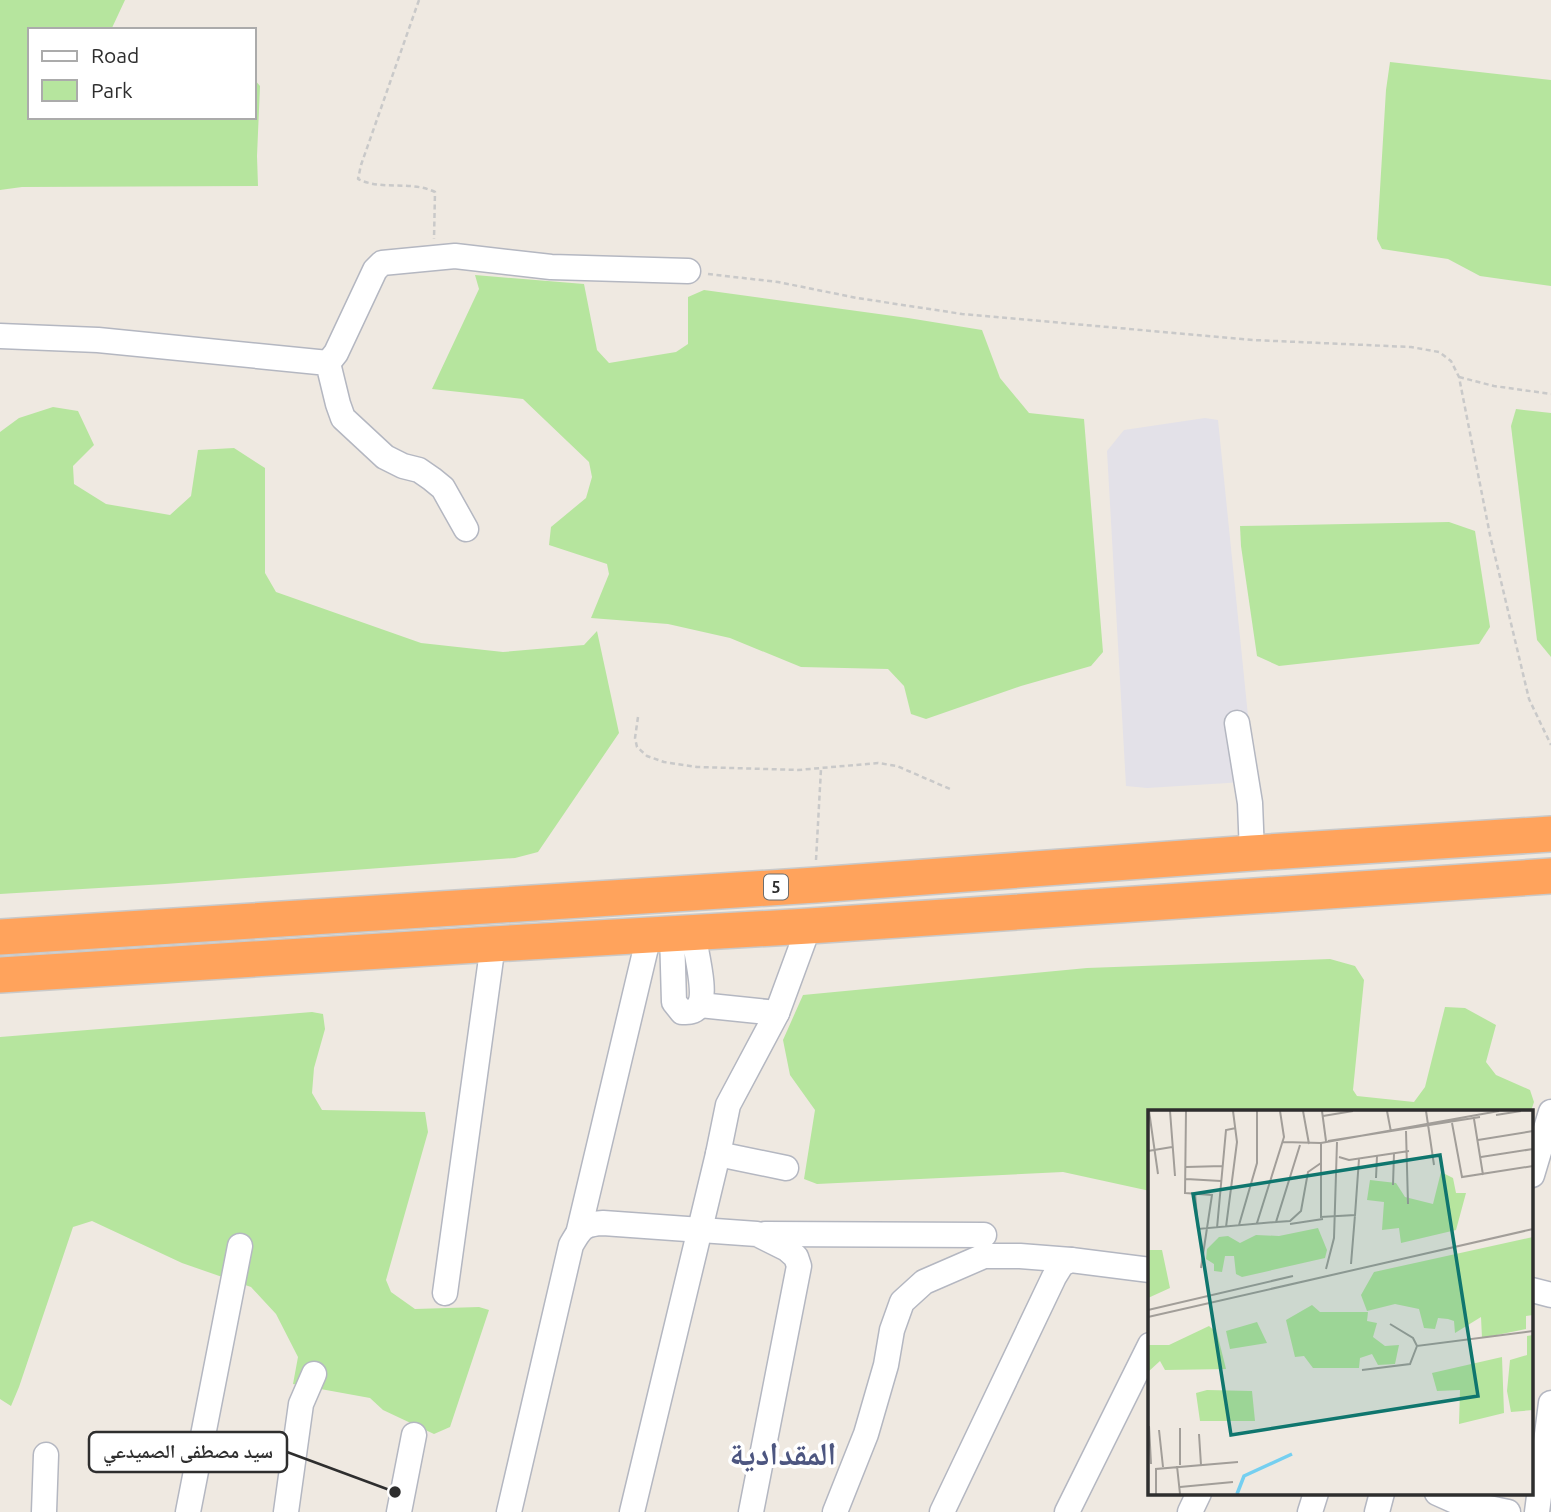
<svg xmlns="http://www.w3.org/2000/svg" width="1551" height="1512" font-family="Ubuntu,'Noto Naskh Arabic',sans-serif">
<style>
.industrial{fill:#e3e1e8}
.green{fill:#b6e59e}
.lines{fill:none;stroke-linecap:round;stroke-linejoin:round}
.minor-casing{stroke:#b4b7c1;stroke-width:27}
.highway-casing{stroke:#c9c9c9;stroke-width:38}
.path{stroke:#c9c9c9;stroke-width:2.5;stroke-dasharray:5 3.5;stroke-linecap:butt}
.minor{stroke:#fff;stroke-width:24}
.highway{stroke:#ffa35c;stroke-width:35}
.labels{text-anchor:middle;stroke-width:7;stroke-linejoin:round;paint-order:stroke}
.shield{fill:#fff;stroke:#6d6d6d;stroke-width:2}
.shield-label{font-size:16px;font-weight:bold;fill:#2e2e2e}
.town-label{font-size:32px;font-weight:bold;fill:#4d5680;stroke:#fff}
.inset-river{fill:none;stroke:#75cff0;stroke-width:3.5}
.inset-road{fill:none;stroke:#a29e99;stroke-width:2}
.view{fill:#0f766e;fill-opacity:0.15;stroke:#0f766e;stroke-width:3.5}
.inset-edge{fill:none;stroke:#2e2e2e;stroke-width:3.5}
.leader{fill:none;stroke:#2e2e2e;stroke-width:2.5}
.callout-dot{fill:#2e2e2e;stroke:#fff;stroke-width:2.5}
.callout{fill:#fff;stroke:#2e2e2e;stroke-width:2.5}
.callout-label{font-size:19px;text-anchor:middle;font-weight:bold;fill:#2e2e2e}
</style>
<rect width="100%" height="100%" fill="#efe9e1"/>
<polygon class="industrial" points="1205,418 1218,420 1254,775 1244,782 1147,788 1126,786 1107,451 1124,430"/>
<g class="green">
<polygon points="0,0 125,0 111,30 30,30 30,117 254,117 254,79 260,86 257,156 258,186 22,187 0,190"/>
<polygon points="1390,62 1551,80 1551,286 1480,276 1448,259 1382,249 1377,239 1386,90"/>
<polygon points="475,275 584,284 597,350 609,363 676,352 688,344 688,297 704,290 908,318 982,330 1000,378 1029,413 1084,419 1103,652 1091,666 1021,686 926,719 911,714 904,686 888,669 801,667 730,638 668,624 591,618 609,574 607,564 549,545 551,527 586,498 592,477 589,462 523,399 432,389 479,289"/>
<polygon points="53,407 78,411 94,445 73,466 74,484 106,504 170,515 191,496 198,450 234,448 265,468 265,573 276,592 421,643 503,652 584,645 597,631 619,733 538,852 515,858 165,884 0,894 0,432 19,418"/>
<polygon points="1516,409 1551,413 1551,657 1537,640 1511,426"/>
<polygon points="1449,522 1475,531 1490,627 1479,644 1279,666 1257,656 1241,546 1240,526"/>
<polygon points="1330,959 1355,966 1364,980 1353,1090 1357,1096 1414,1102 1425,1087 1445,1007 1465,1008 1496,1025 1486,1062 1496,1075 1530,1090 1534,1102 1531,1111 1150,1111 1150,1191 1063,1172 817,1184 804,1179 815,1110 790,1075 783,1040 803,995 1087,968"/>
<polygon points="312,1012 323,1014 325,1029 314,1068 312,1093 322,1110 425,1112 428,1132 386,1280 391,1292 415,1309 479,1307 489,1310 450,1427 434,1434 383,1410 370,1398 293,1384 298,1357 276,1314 251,1287 182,1263 92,1221 73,1227 19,1387 11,1406 0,1399 0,1037"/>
</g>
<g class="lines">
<defs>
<g id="minor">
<polyline points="0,336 98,340 328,363 338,404 343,418 385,457 403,466 419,470 432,479 443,488 466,529"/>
<polyline points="328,363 336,353 375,270 382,263 455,256 551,267 688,271"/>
<polyline points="1237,723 1250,803 1252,853"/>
<path d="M672 933 674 1002 682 1012C689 1012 694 1012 698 1007 708 995 695 949 693 932"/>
<polyline points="700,1005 777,1013"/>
<polyline points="718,1154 786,1168"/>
<polyline points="1532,1175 1551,1112"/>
<polyline points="579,1230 649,935"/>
<polyline points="765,1234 984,1235"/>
<polyline points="1532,1290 1551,1295"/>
<polyline points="445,1293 493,944"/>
<polyline points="1437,1493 1455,1501 1508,1512"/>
<polyline points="44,1512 46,1455"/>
<polyline points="188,1512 240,1246"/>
<polyline points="286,1512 301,1404 314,1374"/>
<polyline points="399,1512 414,1435"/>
<path d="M509 1512 571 1245C581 1228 583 1224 603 1223L757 1234 787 1249 796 1257 799 1266 751 1512"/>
<polyline points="632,1512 718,1154 728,1105 777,1013 809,926"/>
<polyline points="835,1512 866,1434 886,1365 892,1330 902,1302 924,1282 984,1256 1020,1256 1071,1260"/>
<polyline points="942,1512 1054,1277 1062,1264 1071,1260 1150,1270"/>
<polyline points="1067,1512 1150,1345"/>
<polyline points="1190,1512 1199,1493"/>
<polyline points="1310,1512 1316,1493"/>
<polyline points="1377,1512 1382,1493"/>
<polyline points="1537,1512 1551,1403"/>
</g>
<g id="highway">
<polyline points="0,937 816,885 1252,853 1551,834"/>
<polyline points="0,975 493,944 809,926 1551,876"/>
</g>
</defs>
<use href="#minor" class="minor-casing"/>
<use href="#highway" class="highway-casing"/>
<g class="path">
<path d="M419 0 361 165 358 179C382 191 410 180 435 192L434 239"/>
<polyline points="708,274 778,282 857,298 962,314 1253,340 1411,347 1439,352 1451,361 1459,377 1490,535 1529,699 1551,745"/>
<polyline points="1459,377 1494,386 1551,394"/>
<polyline points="638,717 635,738 637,747 647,756 664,762 697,767 798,770 878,763 897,766 950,789"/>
<polyline points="816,860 821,769"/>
</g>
<use href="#minor" class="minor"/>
<use href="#highway" class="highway"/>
</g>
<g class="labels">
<rect class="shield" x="764" y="874.5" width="24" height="25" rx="5"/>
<g class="shield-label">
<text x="776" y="893">5</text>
</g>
<g class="town-label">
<text x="783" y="1465">المقدادیة</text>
</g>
</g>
<g transform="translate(1148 1110)">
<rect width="385" height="385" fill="#efe9e1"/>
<path d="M293 62 305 68 308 83H318L308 120 253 133 251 118 234 120 236 92 219 90 222 70 248 73 257 87 285 94ZM170 118 179 140 177 148 94 167 88 164 86 146H77L74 162 66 161V154L58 149 59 139 71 127 80 126 92 133 108 125 131 126ZM385 127V205L378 206V219L334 228 333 207 307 223 306 211 300 209 290 208 287 219 276 218 271 199 247 194 219 201 213 185 226 162ZM0 140H14L22 178 0 188ZM164 195 172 202H220L219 211 229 213 225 227 237 236 251 235 247 254 230 255 224 244 212 248 211 258H165L156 246 147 247 138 210ZM109 212 119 233 82 239 78 221ZM61 216 69 223 78 259 17 260 12 251 0 262V235H21ZM385 225V300L363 302 359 281 362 250 379 245V226ZM354 247 356 303 311 314 312 280 289 281 284 263ZM59 280 104 281 107 311H52L48 283Z" fill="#b6e59e"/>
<path class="inset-river" d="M89 384 96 366 144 344"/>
<path class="inset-road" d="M1 1 10 64M22 1 27 66M155 1 161 34M174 1 178 31M239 1 243 22M278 1 286 55M348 5 373 1M175 6 205 1M326 9 335 65M304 13 314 67 385 56M258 21 260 94M330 30 385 21M180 31 332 7M135 32 173 33 351 1M173 33V107L207 105 211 49M0 41 24 37M191 47 201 50 261 41M333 47 385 39M38 57 75 56M228 68 229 46M38 69 73 71M245 75 246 43M37 83 64 85 53 158M47 83 50 119 128 112 152 35M37 84 38 1M128 112 142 111 153 101 160 62 173 53M109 113 136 27 132 1M142 114 175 109M91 115 109 53V1M78 117 89 32 85 1M69 118 78 20 88 18M203 154 207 105M178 159 186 128 189 32M0 200 145 166M0 207 385 119M242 214 265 228 269 236 385 221M214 260 262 254 269 236M1 316 3 354M32 318V355M11 320 15 357M51 324 53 355M29 356 32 384M32 377 85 372M8 384V359L90 352"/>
<path class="view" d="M292 45 330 286 83 325 45 84Z"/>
<rect width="385" height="385" class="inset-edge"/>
</g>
<path class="leader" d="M395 1492L287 1452"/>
<circle class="callout-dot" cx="395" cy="1492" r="7"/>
<rect class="callout" x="89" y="1432" width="198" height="40" rx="7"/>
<g class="callout-label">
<text x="188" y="1458">سيد مصطفى الصميدعي</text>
</g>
<rect x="28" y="28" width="228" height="91" fill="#ffffff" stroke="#ababab" stroke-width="2"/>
<rect x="42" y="51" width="35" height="10" fill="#ffffff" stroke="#ababab" stroke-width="2"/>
<text x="91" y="63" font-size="21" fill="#2e2e2e">Road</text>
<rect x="42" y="80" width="35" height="21" fill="#b6e59e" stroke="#ababab" stroke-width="2"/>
<text x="91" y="98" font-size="21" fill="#2e2e2e">Park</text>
</svg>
